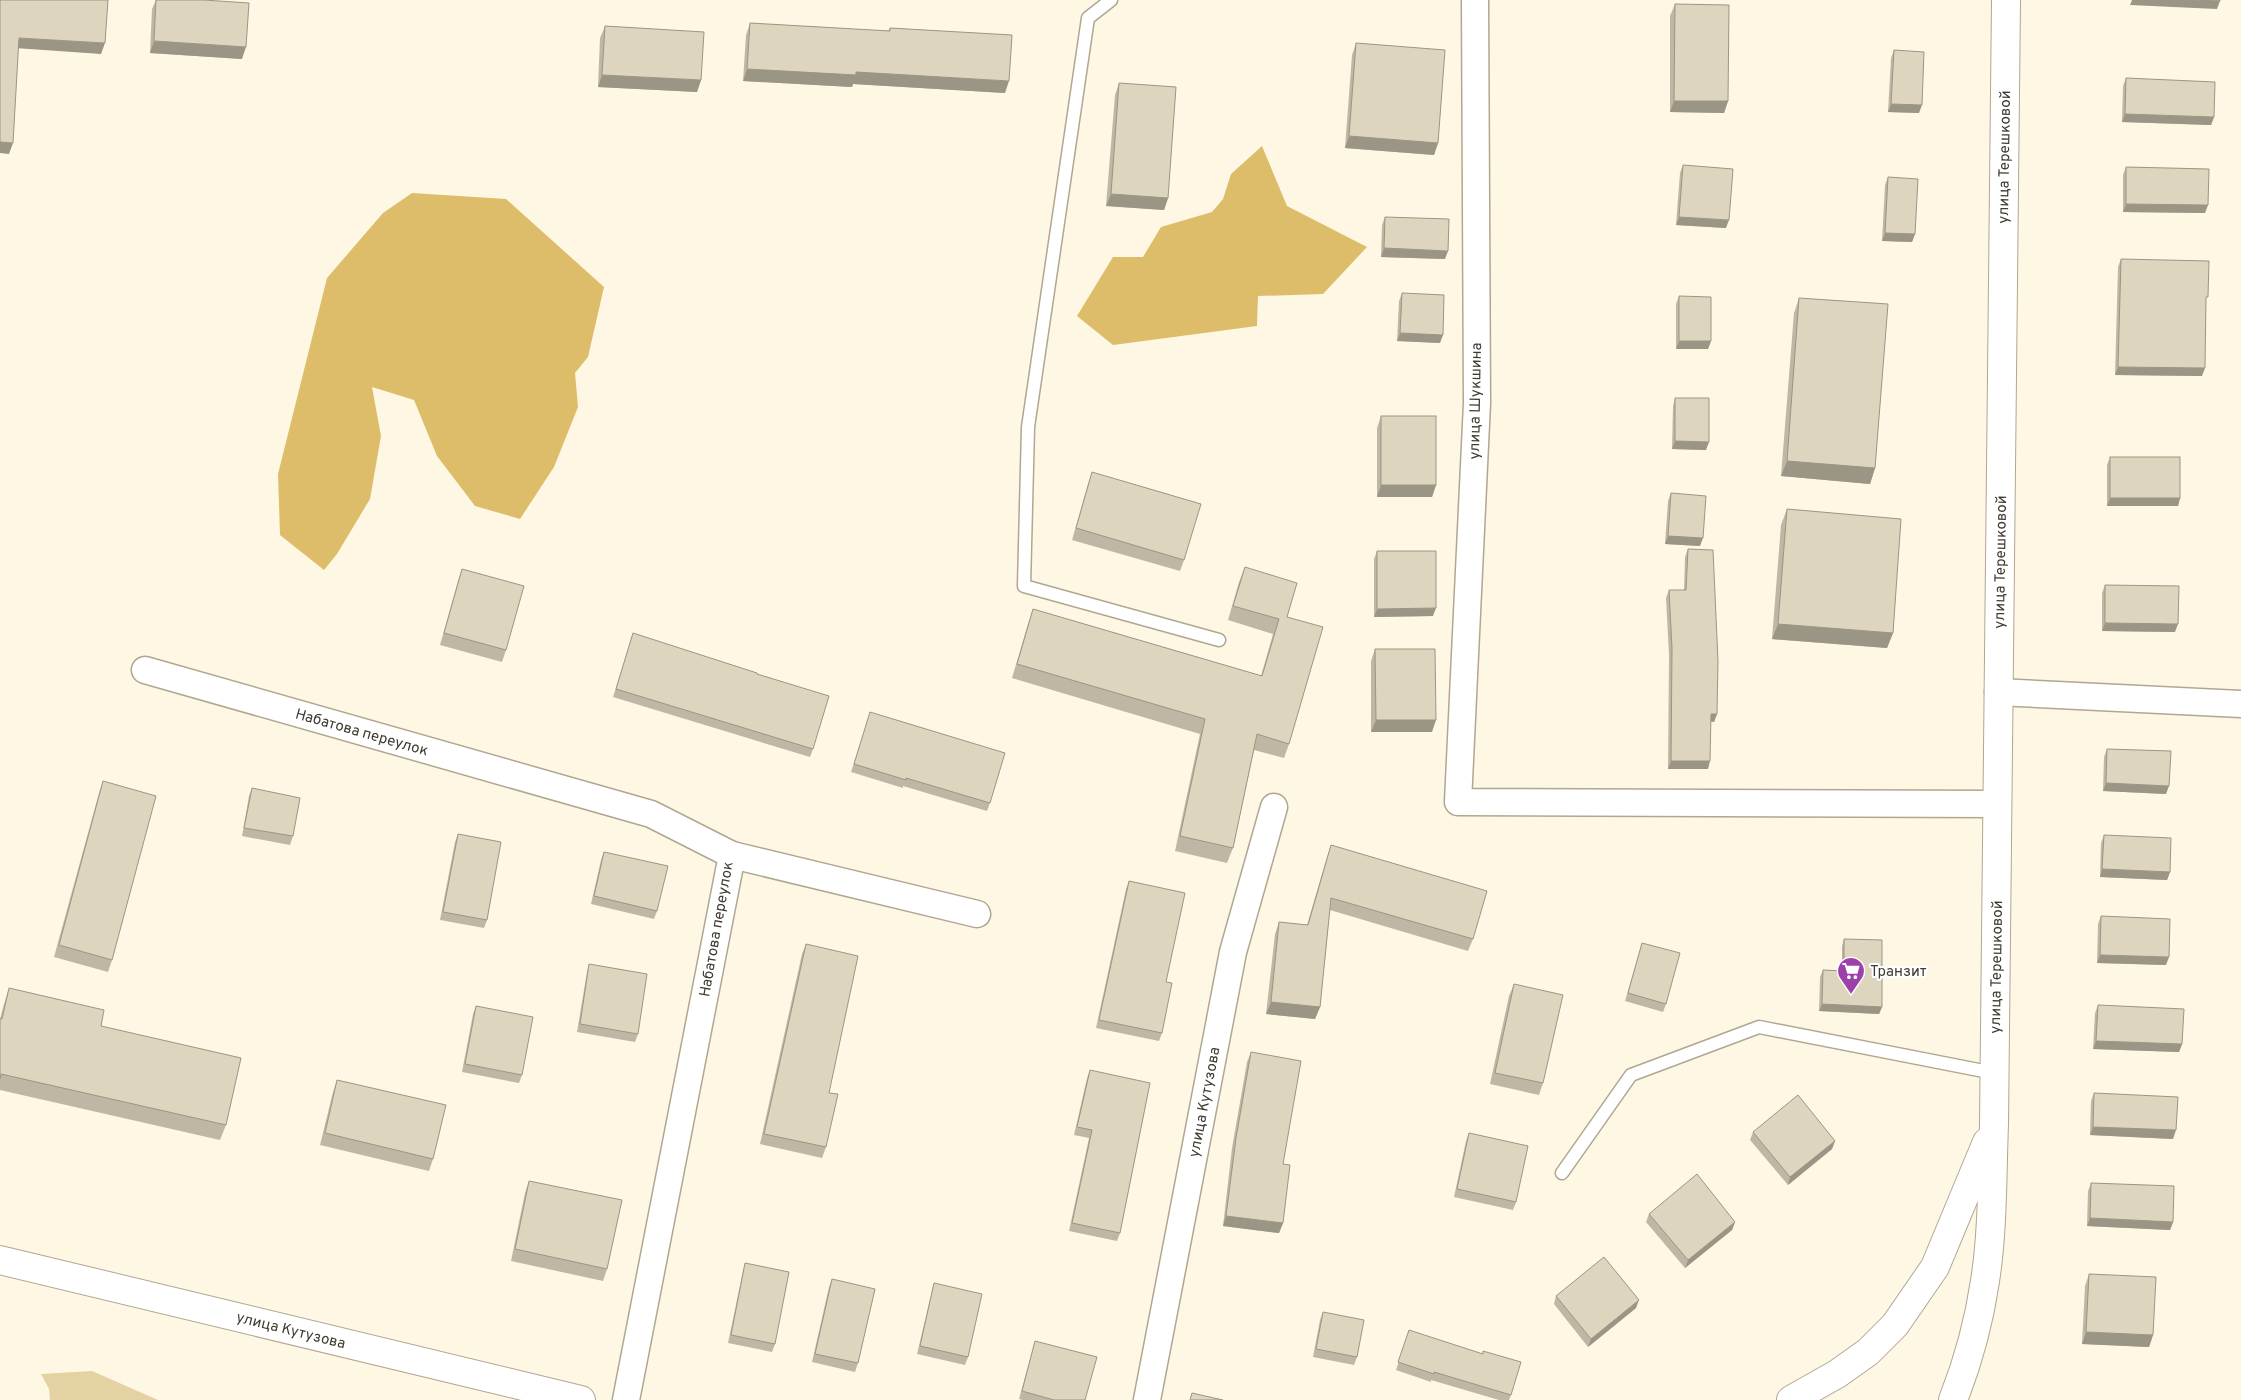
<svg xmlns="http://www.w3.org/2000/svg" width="2241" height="1400" font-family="Overpass,sans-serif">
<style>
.green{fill:#e5d2a2}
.water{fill:#ddbd69}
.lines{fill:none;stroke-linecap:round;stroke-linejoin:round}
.lane-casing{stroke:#b0a790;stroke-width:15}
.street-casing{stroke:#b0a790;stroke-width:29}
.primary-casing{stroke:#b0a790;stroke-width:30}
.lane{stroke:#fff;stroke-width:12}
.street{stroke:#fff;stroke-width:26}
.primary{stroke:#fff;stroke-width:28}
.wall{fill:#bfb7a3}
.shaded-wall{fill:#9b9585}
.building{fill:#ded5be;stroke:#9b9585}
.labels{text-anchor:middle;stroke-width:4;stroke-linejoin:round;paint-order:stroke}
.street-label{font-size:15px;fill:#3e3b31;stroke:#fff}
.poi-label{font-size:15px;fill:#3e3b31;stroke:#fff;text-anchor:start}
</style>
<rect width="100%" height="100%" fill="#fef7e4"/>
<polygon class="green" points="92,1371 158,1400 50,1400 49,1389 41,1374"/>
<g class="water">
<polygon points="1262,146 1287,206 1367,247 1323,294 1258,296 1257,326 1113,345 1077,316 1113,257 1143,257 1161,227 1212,212 1223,199 1231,174"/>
<polygon points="412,193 506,199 604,287 588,357 575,373 578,407 554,467 520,519 475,506 437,456 414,400 372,387 381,436 370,499 337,554 324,570 280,535 278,474 327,278 383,213"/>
</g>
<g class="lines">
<defs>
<g id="lane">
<polyline points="1111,0 1088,18 1028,427 1024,586 1219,640"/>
<polyline points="1562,1173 1631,1075 1759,1027 1994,1073"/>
</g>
<g id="street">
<polyline points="1475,0 1477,403 1458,802 1997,804"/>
<polyline points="145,670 651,814 732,855 626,1400"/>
<polyline points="1998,692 2241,704"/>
<polyline points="732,855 977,914"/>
<polyline points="1147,1400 1233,952 1274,807"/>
</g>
<g id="primary">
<polyline points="0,1260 581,1400"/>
<polyline points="1791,1400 1837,1374 1868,1352 1895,1325 1935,1267 1987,1142"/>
<path d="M1953 1400C1968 1362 1979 1322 1985 1281 1993 1230 1992 1176 1994 1124L2006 0"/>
</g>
</defs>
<use href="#lane" class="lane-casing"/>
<use href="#street" class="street-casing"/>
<use href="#primary" class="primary-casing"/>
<use href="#lane" class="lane"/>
<use href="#street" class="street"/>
<use href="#primary" class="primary"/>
</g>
<g class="wall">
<polygon points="156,0 204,0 242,59 150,53 152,9"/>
<polygon points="1675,4 1728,101 1724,113 1670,112 1670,16"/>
<polygon points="750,23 888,31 890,28 1005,93 853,84 852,87 743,81 746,35"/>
<polygon points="605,26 701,80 697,92 598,87 600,38"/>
<polygon points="1356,43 1438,143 1434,155 1345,148 1352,55"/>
<polygon points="1894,50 1919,113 1888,112 1891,58"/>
<polygon points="2126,78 2214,117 2211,125 2122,122 2123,86"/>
<polygon points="1119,83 1168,198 1164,210 1106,206 1115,95"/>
<polygon points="1683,165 1726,228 1676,225 1680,173"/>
<polygon points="2126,167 2205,213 2123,212 2123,175"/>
<polygon points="1888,177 1915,234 1912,242 1882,241 1885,185"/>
<polygon points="1385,217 1445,259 1381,257 1382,225"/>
<polygon points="2121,259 2206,304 2202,376 2115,375 2118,267"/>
<polygon points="1402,293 1440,343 1397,341 1399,301"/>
<polygon points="1679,296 1711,341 1708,349 1676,349 1676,304"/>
<polygon points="1799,298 1875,468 1870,484 1781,476 1794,313"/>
<polygon points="1675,398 1706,450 1672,449 1673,406"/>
<polygon points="1381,416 1436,485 1432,497 1377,497 1377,428"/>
<polygon points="2110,457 2180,498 2178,506 2107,506 2107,465"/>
<polygon points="1092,472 1184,560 1180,571 1072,540 1088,484"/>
<polygon points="1671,493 1700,546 1665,544 1668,501"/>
<polygon points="1787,509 1893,633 1887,648 1772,639 1781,525"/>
<polygon points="1688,549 1717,714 1714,722 1711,721 1708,769 1668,769 1669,655 1666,598 1669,590 1684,590 1685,557"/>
<polygon points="1377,551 1433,616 1374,617 1374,559"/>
<polygon points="1245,567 1287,617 1289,744 1284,758 1254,750 1233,848 1227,863 1175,851 1200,734 1012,678 1028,624 1033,609 1261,676 1273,634 1228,620 1239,582"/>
<polygon points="462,569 506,650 502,662 440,645 458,581"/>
<polygon points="2105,585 2175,632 2102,631 2102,593"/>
<polygon points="633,633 757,674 813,749 810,757 613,697"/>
<polygon points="1375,649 1432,732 1371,732 1371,661"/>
<polygon points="870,712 990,803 987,811 903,786 903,788 851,772"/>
<polygon points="2107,749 2166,794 2103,791 2104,757"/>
<polygon points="103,781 112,960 108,972 54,957 99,793"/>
<polygon points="252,788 293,836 290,845 242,836 249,796"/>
<polygon points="458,834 487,920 484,928 440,920 455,842"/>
<polygon points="2104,835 2170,872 2167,880 2100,877 2101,843"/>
<polygon points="1331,845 1473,939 1468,951 1330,910 1320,1007 1315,1019 1266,1014 1275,934 1279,922 1307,925 1327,857"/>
<polygon points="604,852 657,911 654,919 591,904 601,860"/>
<polygon points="1129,881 1166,982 1162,1033 1159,1041 1096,1028 1126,889"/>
<polygon points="2101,916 2166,965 2097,963 2098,924"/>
<polygon points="1844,939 1882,1007 1879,1014 1819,1011 1820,977 1823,970 1842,971 1842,946"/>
<polygon points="1642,943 1666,1004 1663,1012 1625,1001"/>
<polygon points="806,944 829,1093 826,1147 822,1158 760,1144 802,954"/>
<polygon points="589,964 638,1034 635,1042 577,1032 587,972"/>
<polygon points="1514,984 1543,1083 1539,1095 1490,1084 1509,996"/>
<polygon points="9,988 101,1026 226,1125 220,1140 0,1090 0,1019 4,1004"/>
<polygon points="2098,1005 2182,1044 2179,1052 2093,1049 2095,1013"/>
<polygon points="476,1006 522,1075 519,1083 462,1072 473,1014"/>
<polygon points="1251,1052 1283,1223 1279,1233 1223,1226 1232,1148 1247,1062"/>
<polygon points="1090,1070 1120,1233 1117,1241 1069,1231 1089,1138 1074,1135 1087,1078"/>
<polygon points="337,1080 433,1159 429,1171 320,1145 333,1092"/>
<polygon points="2094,1093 2173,1139 2090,1135 2091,1101"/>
<polygon points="1753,1132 1835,1141 1832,1149 1788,1185 1750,1140"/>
<polygon points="1469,1133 1516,1202 1513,1210 1454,1197 1466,1141"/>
<polygon points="529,1181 607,1269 603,1281 511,1261 525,1193"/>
<polygon points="2091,1183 2173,1222 2170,1230 2087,1226 2088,1191"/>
<polygon points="1649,1214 1735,1222 1732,1230 1685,1268 1646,1222"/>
<polygon points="745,1263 775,1344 772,1352 728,1343 743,1271"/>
<polygon points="2089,1274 2153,1335 2149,1347 2082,1344 2085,1286"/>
<polygon points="832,1279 858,1363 855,1372 812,1362 829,1287"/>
<polygon points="934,1283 968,1357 965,1365 917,1354 932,1291"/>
<polygon points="1556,1296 1636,1308 1588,1347 1554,1304"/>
<polygon points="1323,1312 1357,1357 1354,1365 1313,1357 1320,1320"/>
<polygon points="1409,1330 1511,1395 1509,1400 1499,1400 1431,1380 1431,1382 1396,1370"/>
<polygon points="1035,1341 1085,1400 1022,1400 1019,1399"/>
</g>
<g class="shaded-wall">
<polygon points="2132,0 2191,0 2220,1 2217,9 2130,5"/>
<polygon points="19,38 105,43 101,54 15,48"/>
<polygon points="154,41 246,47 242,59 150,53"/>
<polygon points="747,69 856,72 1009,81 1005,93 853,84 852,87 743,81"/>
<polygon points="602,75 701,80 697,92 598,87"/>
<polygon points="1674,101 1728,101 1724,113 1670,112"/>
<polygon points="1891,104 1922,105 1919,113 1888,112"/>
<polygon points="2125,114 2214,117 2211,125 2122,122"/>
<polygon points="1349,136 1438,143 1434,155 1345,148"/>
<polygon points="0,142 13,143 9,154 0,153"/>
<polygon points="1111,194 1168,198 1164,210 1106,206"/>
<polygon points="2126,204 2208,205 2205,213 2123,212"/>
<polygon points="1679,217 1729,220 1726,228 1676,225"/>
<polygon points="1885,233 1915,234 1912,242 1882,241"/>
<polygon points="1384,248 1448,251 1445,259 1381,257"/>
<polygon points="1400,333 1443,335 1440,343 1397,341"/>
<polygon points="1679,341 1711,341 1708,349 1676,349"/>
<polygon points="2118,367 2205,368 2202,376 2115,375"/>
<polygon points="1675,441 1709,442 1706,450 1672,449"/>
<polygon points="1787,461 1875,468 1870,484 1781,476"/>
<polygon points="1381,485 1436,485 1432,497 1377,497"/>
<polygon points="2110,498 2180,498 2178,506 2107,506"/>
<polygon points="1668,536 1703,538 1700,546 1665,544"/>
<polygon points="1436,608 1433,616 1374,617 1377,609"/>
<polygon points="2105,623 2178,624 2175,632 2102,631"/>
<polygon points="1778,624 1893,633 1887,648 1772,639"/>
<polygon points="1711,714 1717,714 1714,722 1708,721"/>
<polygon points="1376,720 1436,720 1432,732 1371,732"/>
<polygon points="1671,761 1710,761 1708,769 1668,769"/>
<polygon points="2106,783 2169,786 2166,794 2103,791"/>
<polygon points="2102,869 2170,872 2167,880 2100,877"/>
<polygon points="2100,955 2169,957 2166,965 2097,963"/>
<polygon points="1271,1002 1320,1007 1315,1019 1266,1014"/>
<polygon points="1822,1004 1882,1007 1879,1014 1819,1011"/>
<polygon points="2096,1041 2182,1044 2179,1052 2093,1049"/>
<polygon points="2093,1127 2176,1130 2173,1139 2090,1135"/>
<polygon points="1835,1141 1832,1149 1788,1185 1790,1177"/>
<polygon points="1226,1216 1283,1223 1279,1233 1223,1226"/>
<polygon points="2090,1218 2173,1222 2170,1230 2087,1226"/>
<polygon points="1735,1222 1732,1230 1685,1268 1688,1260"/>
<polygon points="1639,1300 1636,1308 1588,1347 1591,1339"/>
<polygon points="2086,1332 2153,1335 2149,1347 2082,1344"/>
</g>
<g class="building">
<polygon points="0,0 108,0 105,43 19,38 13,143 0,142"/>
<polygon points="156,0 204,0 249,3 246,47 154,41"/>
<polygon points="2191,0 2220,0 2220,1"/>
<polygon points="1675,4 1729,5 1728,101 1674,101"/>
<polygon points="750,23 890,31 890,28 1012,35 1009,81 856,72 856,75 747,69"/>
<polygon points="605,26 704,32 701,80 602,75"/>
<polygon points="1356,43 1445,50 1438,143 1349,136"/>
<polygon points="1894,50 1924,52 1922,105 1891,104"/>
<polygon points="2126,78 2215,82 2214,117 2125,114"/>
<polygon points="1119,83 1176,87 1168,198 1111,194"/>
<polygon points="1683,165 1733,169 1729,220 1679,217"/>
<polygon points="2126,167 2209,169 2208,205 2126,204"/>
<polygon points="1888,177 1918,179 1915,234 1885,233"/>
<polygon points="1385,217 1449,219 1448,251 1384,248"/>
<polygon points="2121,259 2209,261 2208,297 2206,297 2205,368 2118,367"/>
<polygon points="1402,293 1444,295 1443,335 1400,333"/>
<polygon points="1679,296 1711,297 1711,341 1679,341"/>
<polygon points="1799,298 1888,304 1875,468 1787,461"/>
<polygon points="1675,398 1709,398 1709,442 1675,441"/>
<rect x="1381" y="416" width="55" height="69"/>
<rect x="2110" y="457" width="70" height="41"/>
<polygon points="1092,472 1201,504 1184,560 1076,528"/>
<polygon points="1671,493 1706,496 1703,538 1668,536"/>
<polygon points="1787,509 1901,519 1893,633 1778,624"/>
<polygon points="1688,549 1713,550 1718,661 1717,714 1711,714 1710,761 1671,761 1672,648 1669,590 1686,590"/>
<polygon points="1377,551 1436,551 1436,608 1377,609"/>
<polygon points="1245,567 1297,583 1287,617 1323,627 1289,744 1257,734 1233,848 1180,836 1205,719 1017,664 1033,609 1262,676 1279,619 1233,606"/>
<polygon points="462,569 524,586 506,650 444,633"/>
<polygon points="2105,585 2179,586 2178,624 2105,623"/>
<polygon points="633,633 757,673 757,674 829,696 813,749 616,689"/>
<polygon points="1375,649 1435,649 1436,720 1376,720"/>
<polygon points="870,712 1005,753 990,803 906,778 906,780 854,764"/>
<polygon points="2107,749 2171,751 2169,786 2106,783"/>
<polygon points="103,781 156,796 112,960 59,945"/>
<polygon points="252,788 300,798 293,836 244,828"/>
<polygon points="458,834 501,842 487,920 443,912"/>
<polygon points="2104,835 2171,838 2170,872 2102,869"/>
<polygon points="1331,845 1487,891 1473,939 1331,898 1320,1007 1271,1002 1279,922 1308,925"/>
<polygon points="604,852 668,866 657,911 594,896"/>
<polygon points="1129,881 1185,893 1166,982 1172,983 1162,1033 1099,1020"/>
<polygon points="2101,916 2170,919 2169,957 2100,955"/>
<polygon points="1844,939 1882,940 1882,1007 1822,1004 1823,970 1844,971"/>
<polygon points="1642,943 1680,953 1666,1004 1628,993"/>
<polygon points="806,944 858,956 829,1093 838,1094 826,1147 764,1134"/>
<polygon points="589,964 647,974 638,1034 580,1024"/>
<polygon points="1514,984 1563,995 1543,1083 1495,1073"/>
<polygon points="9,988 104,1010 101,1026 241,1058 226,1125 1,1074 0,1079 0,1019 2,1019"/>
<polygon points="2098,1005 2184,1009 2182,1044 2096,1041"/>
<polygon points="476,1006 533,1017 522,1075 465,1064"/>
<polygon points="1251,1052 1301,1061 1283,1164 1290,1165 1283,1223 1226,1216 1236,1138"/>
<polygon points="1090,1070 1150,1083 1120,1233 1072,1223 1092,1130 1077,1127"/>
<polygon points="337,1080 446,1105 433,1159 325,1133"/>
<polygon points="2094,1093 2178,1097 2176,1130 2093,1127"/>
<polygon points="1798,1095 1835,1141 1790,1177 1753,1132"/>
<polygon points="1469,1133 1528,1146 1516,1202 1457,1189"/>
<polygon points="1697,1174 1735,1222 1688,1260 1649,1214"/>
<polygon points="529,1181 622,1200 607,1269 515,1249"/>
<polygon points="2091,1183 2174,1186 2173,1222 2090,1218"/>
<polygon points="1604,1257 1639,1300 1591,1339 1556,1296"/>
<polygon points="745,1263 789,1272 775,1344 731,1335"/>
<polygon points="2089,1274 2156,1277 2153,1335 2086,1332"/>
<polygon points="832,1279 875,1289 858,1363 815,1354"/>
<polygon points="934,1283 982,1294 968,1357 920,1346"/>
<polygon points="1323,1312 1364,1320 1357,1357 1316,1349"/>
<polygon points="1409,1330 1483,1354 1483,1351 1521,1362 1511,1395 1434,1372 1434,1374 1398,1362"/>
<polygon points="1035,1341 1097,1357 1085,1400 1054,1400 1022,1391"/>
<polygon points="1192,1393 1223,1400 1190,1400"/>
</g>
<defs>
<symbol id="supermarket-pin" viewBox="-11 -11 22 30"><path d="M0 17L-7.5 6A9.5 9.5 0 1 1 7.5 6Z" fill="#9d40aa" stroke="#fff"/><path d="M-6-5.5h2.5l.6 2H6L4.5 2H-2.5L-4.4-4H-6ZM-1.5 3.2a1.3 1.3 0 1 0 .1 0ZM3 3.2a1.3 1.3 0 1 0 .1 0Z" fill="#fff"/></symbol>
</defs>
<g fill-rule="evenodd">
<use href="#supermarket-pin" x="1835" y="955" width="32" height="43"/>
</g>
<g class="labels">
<g class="street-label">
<text transform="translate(2004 157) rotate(-89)" y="5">улица Терешковой</text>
<text transform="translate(1475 401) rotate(-89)" y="5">улица Шукшина</text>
<text transform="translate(2000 562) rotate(-89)" y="5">улица Терешковой</text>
<text transform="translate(362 732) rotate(16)" y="5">Набатова переулок</text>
<text transform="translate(716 929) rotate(-80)" y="5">Набатова переулок</text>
<text transform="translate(1996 967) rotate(-89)" y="5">улица Терешковой</text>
<text transform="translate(1204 1102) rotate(-79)" y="5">улица Кутузова</text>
<text transform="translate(291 1330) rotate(14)" y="5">улица Кутузова</text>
</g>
<g class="poi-label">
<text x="1870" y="976">Транзит</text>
</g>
</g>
</svg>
